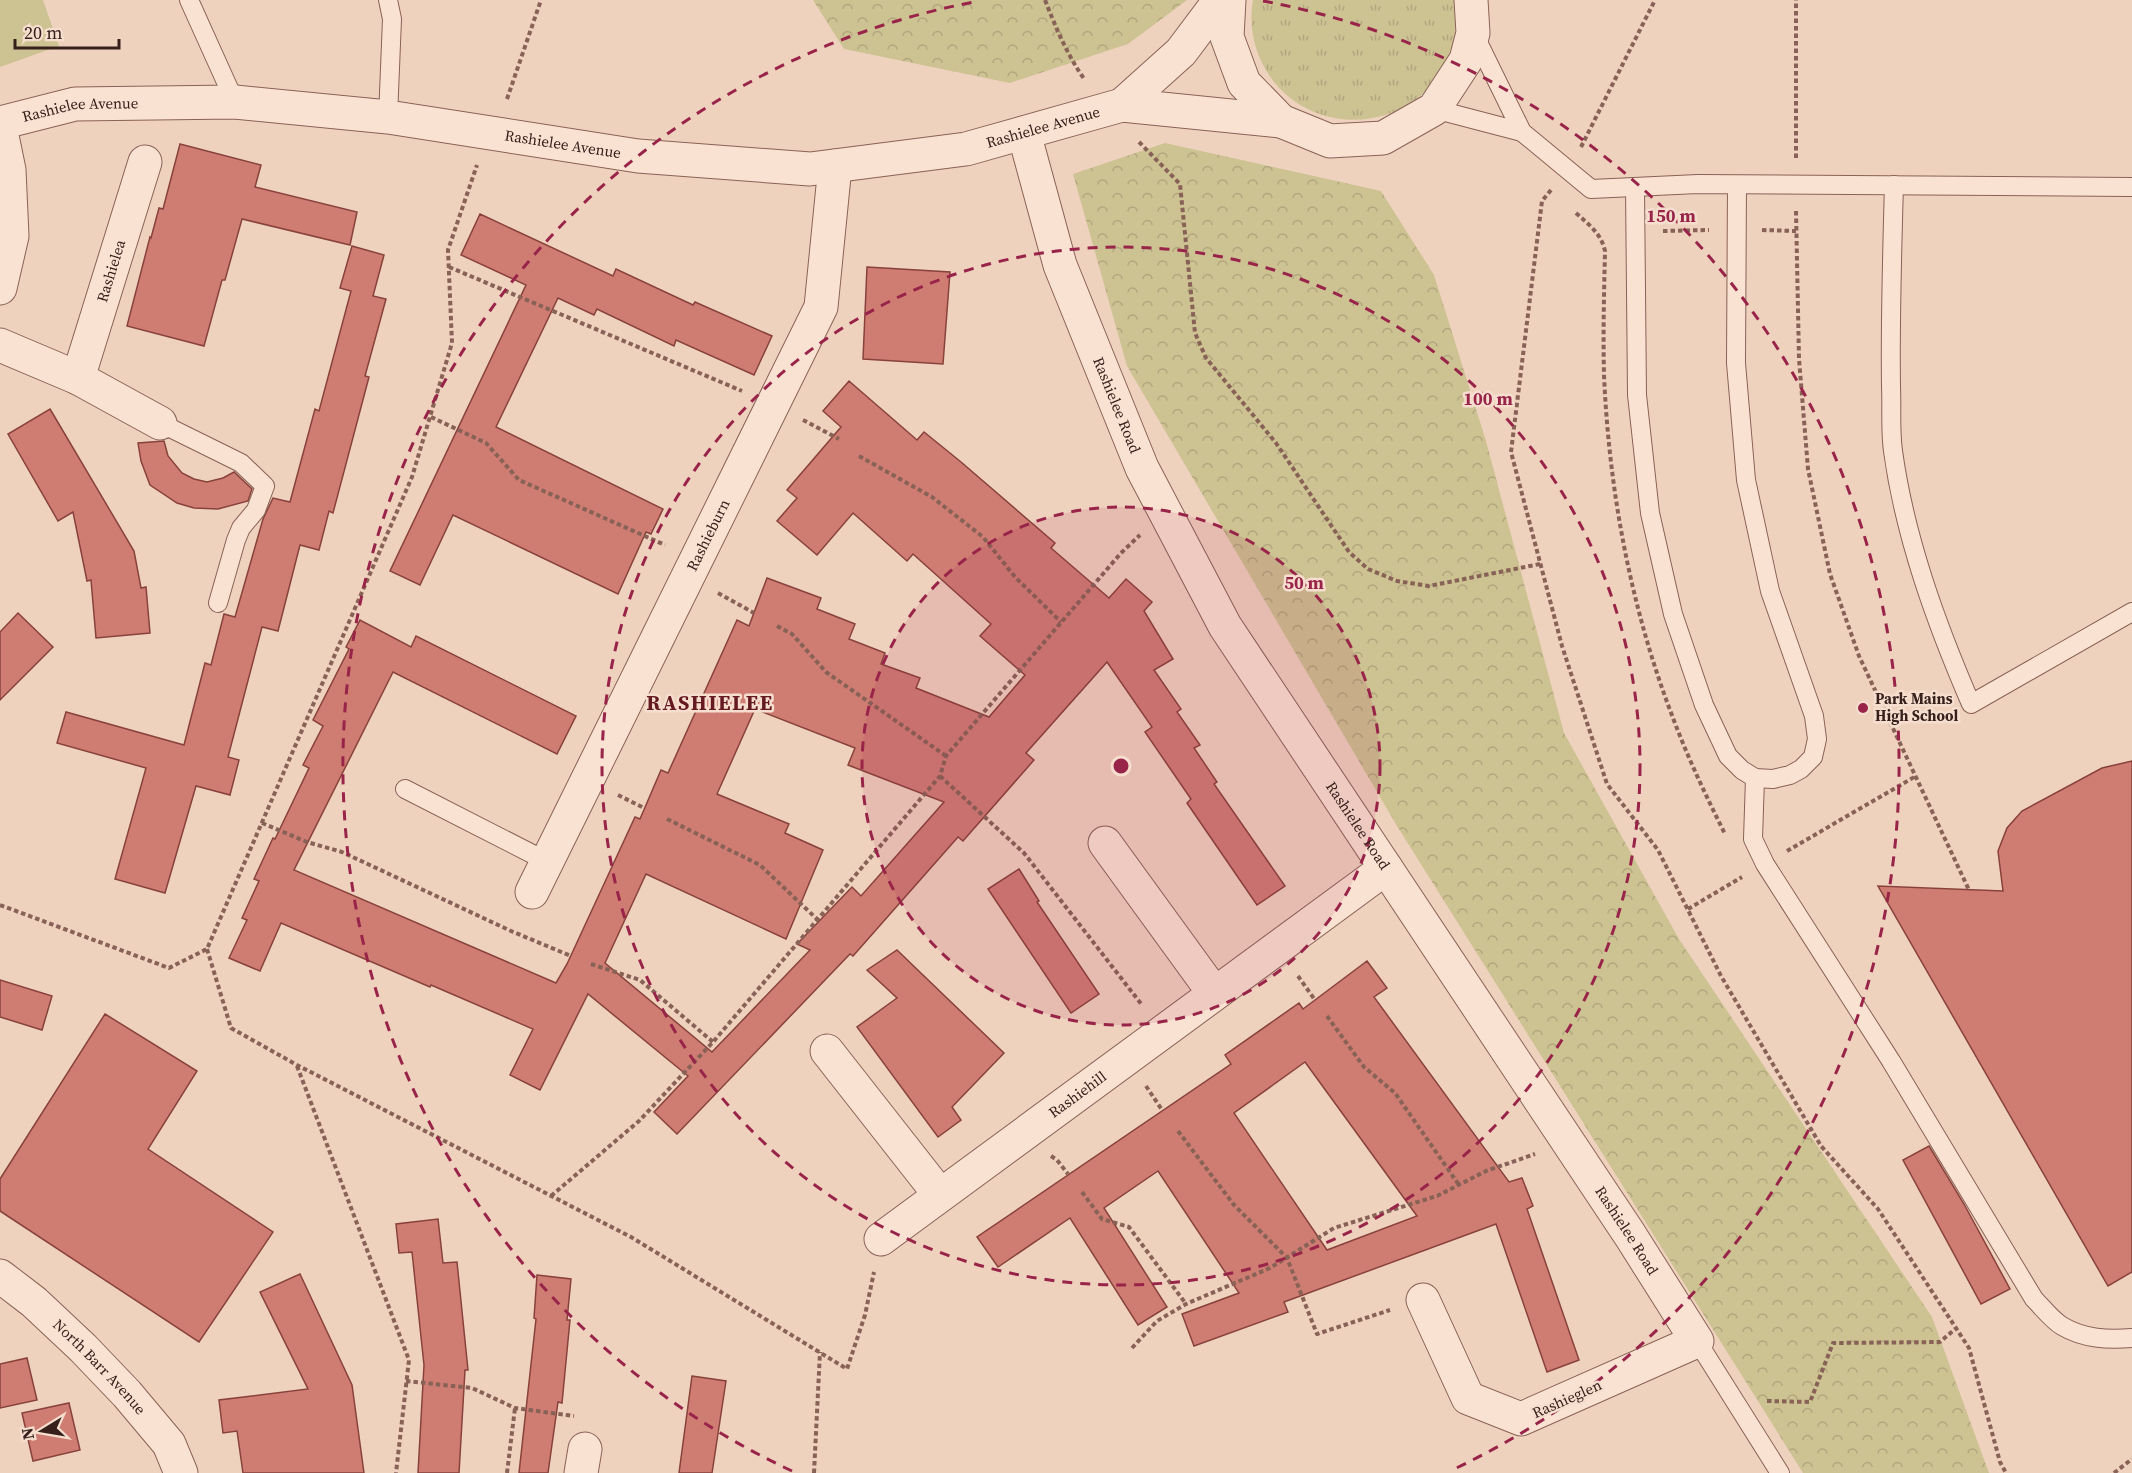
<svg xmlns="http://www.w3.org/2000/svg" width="2132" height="1473" font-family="'Source Serif 4',serif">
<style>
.grass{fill:url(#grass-tufts)}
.forest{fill:url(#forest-crowns)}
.pitch{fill:#cdc292}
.building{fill:#cf7d73;stroke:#88423b;stroke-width:1.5;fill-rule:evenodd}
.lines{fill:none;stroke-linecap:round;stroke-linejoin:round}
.service-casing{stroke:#886256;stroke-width:20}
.minor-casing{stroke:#886256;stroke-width:35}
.tertiary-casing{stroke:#886256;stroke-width:35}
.path{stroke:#886256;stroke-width:4;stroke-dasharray:4.5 3;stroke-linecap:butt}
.service{stroke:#fae2d2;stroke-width:18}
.minor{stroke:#fae2d2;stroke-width:33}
.tertiary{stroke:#fae2d2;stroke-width:33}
.ring{fill:none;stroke:#992449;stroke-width:3;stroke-dasharray:10 8}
.poi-dot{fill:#992449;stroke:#f6dece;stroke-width:2}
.labels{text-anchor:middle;stroke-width:5;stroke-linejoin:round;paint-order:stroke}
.street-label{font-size:15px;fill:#37201c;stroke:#f6dece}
.poi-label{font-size:15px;font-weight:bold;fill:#37201c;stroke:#f6dece;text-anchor:start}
.district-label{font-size:21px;font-weight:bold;letter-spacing:1.5px;fill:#651a21;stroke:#f6dece}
.centre{fill:#992449;stroke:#f6dece;stroke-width:3}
.ring-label{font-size:18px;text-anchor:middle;font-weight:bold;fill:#992449;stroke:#f6dece;stroke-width:5;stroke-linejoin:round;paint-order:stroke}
</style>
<defs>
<pattern id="grass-tufts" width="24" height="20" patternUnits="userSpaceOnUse" patternTransform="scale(1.5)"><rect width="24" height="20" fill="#cdc292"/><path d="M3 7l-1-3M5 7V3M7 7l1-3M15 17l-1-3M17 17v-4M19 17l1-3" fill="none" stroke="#b1a67d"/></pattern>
<pattern id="forest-crowns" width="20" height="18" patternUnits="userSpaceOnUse" patternTransform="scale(1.5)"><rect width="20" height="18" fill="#cdc292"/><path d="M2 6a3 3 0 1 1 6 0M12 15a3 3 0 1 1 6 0" fill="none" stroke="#b1a67d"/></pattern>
</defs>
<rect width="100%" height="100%" fill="#efd2be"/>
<path class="grass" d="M1253 0H1454C1456 15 1457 31 1452 46 1430 128 1321 146 1271 78 1255 55 1248 28 1253 0Z"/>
<g class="forest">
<polygon points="813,0 1187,0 1128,44 1010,83 844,49"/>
<polygon points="1165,143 1381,191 1434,275 1486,441 1564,733 1679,939 1932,1317 1989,1473 1803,1473 1397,826 1127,366 1073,174"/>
</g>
<polygon class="pitch" points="0,0 43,0 59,46 0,67"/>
<g class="building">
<polygon points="180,144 261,165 255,187 357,212 350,245 242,219 225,280 222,280 204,346 127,326 150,237 151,238 159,208 163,209"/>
<polygon points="480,214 613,276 616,269 693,305 695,302 772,336 754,375 676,340 674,346 597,309 594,315 558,298 496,427 663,509 651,534 646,532 618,594 453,515 420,585 390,571 526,285 461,255"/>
<polygon points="352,246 384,255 373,296 386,299 365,376 369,377 333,513 329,511 319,550 300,545 278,631 262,627 228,757 239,760 230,795 196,786 165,893 115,879 146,768 57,743 66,712 184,745 205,663 211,665 224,614 235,617 263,519 273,498 290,502 315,409 319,411 351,291 340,288"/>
<polygon points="867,267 950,272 943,364 863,359"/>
<path d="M849 381 917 440 924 432 961 462 1055 543 1051 548 1109 598 1126 579 1152 602 1144 611 1173 659 1154 670 1181 709 1177 712 1200 745 1194 748 1217 782 1214 784 1285 886 1257 905 1187 803 1191 799 1145 732 1152 727 1107 662 1026 753 1034 760 963 841 958 837 853 956 850 954 677 1134 654 1112 688 1076 588 994 540 1090 510 1075 533 1029 431 985 430 987 281 923 260 971 229 958 247 920 242 918 259 881 254 879 273 838 275 839 309 768 303 765 323 726 313 720 349 649 346 647 360 620 411 647 416 636 576 716 557 754 393 672 294 870 556 983 567 964 635 817 640 819 661 770 668 773 737 620 749 626 767 578 821 598 817 609 855 624 849 639 885 653 881 664 920 678 916 688 989 717 1025 675 980 636 991 624 913 554 907 561 853 513 817 555 777 521 797 498 787 490 841 427 823 411ZM755 709 855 748 848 765 944 802 861 896 852 887 797 944 810 950 712 1052 605 963 646 874 786 939 823 850 785 833 789 824 717 794Z"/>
<polygon points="50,409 134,551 141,588 146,587 150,633 96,638 91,580 87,581 73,512 58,521 8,434"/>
<polygon points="164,441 168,456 182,473 194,479 207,482 223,478 234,472 252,489 248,501 218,509 194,508 177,503 150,485 141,461 138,443"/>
<polygon points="18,613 53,647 0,700 0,632"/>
<polygon points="2132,761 2132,1272 2108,1286 1878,886 2003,891 1998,851 2007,828 2022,811 2102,768"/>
<polygon points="1019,869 1039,901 1037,902 1099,994 1071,1013 988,889"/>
<polygon points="897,950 1004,1053 952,1107 961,1120 938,1137 857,1027 897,998 867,970"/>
<path d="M1367 961 1387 988 1374 997 1509 1182 1522 1178 1533 1206 1527 1209 1579 1360 1547 1372 1496 1224 1284 1302 1288 1312 1194 1346 1182 1314 1239 1293 1158 1171 1104 1208 1167 1307 1138 1325 1070 1218 998 1267 977 1237 1231 1064 1225 1055 1299 1003 1303 1009ZM1305 1062 1417 1216 1327 1250 1234 1113Z"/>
<polygon points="0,980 52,996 42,1030 0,1017"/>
<polygon points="105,1014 197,1071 148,1149 273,1232 199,1342 0,1211 0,1179"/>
<polygon points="1929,1146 1964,1204 2010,1289 1981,1304 1903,1160"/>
<polygon points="438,1219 443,1263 457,1262 468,1370 465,1370 459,1473 418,1473 424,1365 412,1252 399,1253 396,1224"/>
<polygon points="300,1274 352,1385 364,1473 243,1473 237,1431 223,1433 219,1400 308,1389 260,1292"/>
<polygon points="537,1275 571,1279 567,1320 570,1320 562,1403 558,1402 548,1473 519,1473 536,1319 534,1318"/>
<polygon points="27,1358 37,1400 0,1408 0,1364"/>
<polygon points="692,1376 726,1381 712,1473 679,1473"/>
<polygon points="69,1403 80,1450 33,1461 22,1413"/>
</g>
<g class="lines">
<defs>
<g id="service">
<polyline points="189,0 235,102"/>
<polyline points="388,0 392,19 388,117"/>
<polyline points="1474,34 1522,132 1591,189 1698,184 2132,187"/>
<polyline points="1434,109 1522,132"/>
<path d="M1894 185C1892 253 1890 320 1891 387 1892 408 1890 430 1893 451 1905 538 1936 623 1971 704L2132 612"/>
<polyline points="1635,187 1637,395 1650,513 1673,614 1704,705 1728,756 1742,770 1755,778 1773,779 1790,775 1801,769 1813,757 1817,739 1814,716 1770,591 1746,480 1736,363 1737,185"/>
<polyline points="160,423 241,463 265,486 256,510 241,528 236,540 218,603"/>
<path d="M1755 778 1753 839 1765 864 1891 1061 2034 1299C2043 1308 2052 1320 2062 1326 2084 1339 2108 1340 2132 1338"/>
<polyline points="405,789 546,861"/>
<polyline points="1697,1341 1780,1473"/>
</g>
<g id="minor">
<polyline points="1122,105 1181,52 1220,0"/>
<path id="s1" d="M0 123 75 104 235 102 388 117 638 156 810 169 966 149 1122 105 1281 121"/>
<polyline points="0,126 9,170 12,236 0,288"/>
<path id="s2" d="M1024 133 1060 265 1142 468 1225 626 1630 1235 1697 1341 1521 1419 1468 1398 1423 1300"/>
<polyline points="0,345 78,378 160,423"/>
<path id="s3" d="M78 378 145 162"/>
<polyline points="1105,843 1214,993"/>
<path id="s4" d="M532 892 821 307 835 166"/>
<polyline points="827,1051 940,1195"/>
<path id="s5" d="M881 1239 1386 868"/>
<path id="s6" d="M0 1276 34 1302 83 1348 127 1394 169 1444 181 1473"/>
<polyline points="581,1473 585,1449"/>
</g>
<polyline id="tertiary" points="1229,0 1227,37 1244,83 1281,121 1330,141 1383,138 1434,109 1466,60 1473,33 1471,0"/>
</defs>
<use href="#service" class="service-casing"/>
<use href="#minor" class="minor-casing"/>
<use href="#tertiary" class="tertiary-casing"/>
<g class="path">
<path d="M1045 0C1056 28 1067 55 1085 80"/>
<polyline points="507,99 541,0"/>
<polyline points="1139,142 1180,184 1195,333 1206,358 1276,443 1349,552 1368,569 1397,581 1429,586 1540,564"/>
<polyline points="1581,147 1655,0"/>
<polyline points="1796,158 1796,0"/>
<polyline points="1551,190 1542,201 1511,452 1562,646 1607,784 1658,850 1721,976 1821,1146 1878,1209 1969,1348 2000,1462 2006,1473"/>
<polyline points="1796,211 1799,359 1808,469 1830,574 1859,656 1969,890"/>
<path d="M1576 213C1589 225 1601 233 1605 251 1604 292 1603 334 1604 375 1609 491 1631 609 1673 718 1688 758 1706 796 1725 834"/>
<polyline points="1762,230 1796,231"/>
<polyline points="1663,231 1709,230"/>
<polyline points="449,267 742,391"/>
<polyline points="431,417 486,443 519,480 665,545"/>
<polyline points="803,420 839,439"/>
<polyline points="859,456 932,497 983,537 1015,577 1061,622"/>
<polyline points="718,593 754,613"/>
<polyline points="777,626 792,634 826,672 946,756"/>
<polyline points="940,776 1024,853 1142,1005"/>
<polyline points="618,795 644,808"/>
<polyline points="667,819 760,865 819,921"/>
<polyline points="262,823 307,842 342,852 511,931 571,956"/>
<polyline points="1787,851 1916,776"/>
<polyline points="0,905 169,968 207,949 412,477 452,343 448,250 477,165"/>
<polyline points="1688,909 1742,877"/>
<polyline points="207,949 231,1028 297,1065 631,1237 847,1369 865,1315 874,1272"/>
<polyline points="591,964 640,980 713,1042"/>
<polyline points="1298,976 1315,1000"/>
<polyline points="1327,1016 1364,1067 1395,1093 1459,1185"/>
<polyline points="297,1066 409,1360 396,1473"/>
<polyline points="1146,1086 1162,1110"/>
<polyline points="1178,1131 1234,1205 1287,1258 1317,1334 1390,1310"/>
<polyline points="1051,1156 1057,1160 1068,1174"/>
<polyline points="1082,1192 1102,1219 1129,1227 1186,1304"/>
<polyline points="551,1196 639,1121 713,1042 940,776 946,756 1121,553 1140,535"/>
<polyline points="1132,1348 1157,1321 1186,1304 1270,1268 1334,1228 1437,1196 1486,1171 1535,1154"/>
<polyline points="406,1381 472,1388 515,1408 574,1416"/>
<polyline points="1767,1401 1810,1402 1833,1343 1940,1342 1955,1329"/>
<polyline points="507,1473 515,1408"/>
<polyline points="814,1473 820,1352"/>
<polyline points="2114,1473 2132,1459"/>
</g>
<use href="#service" class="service"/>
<use href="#minor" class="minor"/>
<use href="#tertiary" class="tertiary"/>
</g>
<circle cx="1121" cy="766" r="259" fill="#992449" fill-opacity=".12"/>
<g class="ring">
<circle cx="1121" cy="766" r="259"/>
<circle cx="1121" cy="766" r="519"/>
<path d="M792 1471A778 778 0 0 1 979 1M1263 1A778 778 0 0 1 1450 1471"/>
</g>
<circle class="poi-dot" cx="1863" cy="708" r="6"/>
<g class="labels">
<g class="street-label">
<text dy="5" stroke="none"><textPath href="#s1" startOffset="82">Rashielee Avenue</textPath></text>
<text dy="5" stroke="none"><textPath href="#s1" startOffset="1054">Rashielee Avenue</textPath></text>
<text dy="5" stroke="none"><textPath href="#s1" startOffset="568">Rashielee Avenue</textPath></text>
<text dy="5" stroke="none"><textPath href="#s3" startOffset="112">Rashielea</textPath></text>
<text dy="5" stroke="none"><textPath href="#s2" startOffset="288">Rashielee Road</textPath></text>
<text dy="5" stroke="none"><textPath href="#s4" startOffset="398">Rashieburn</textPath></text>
<text dy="5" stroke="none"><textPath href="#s2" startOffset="774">Rashielee Road</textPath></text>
<text dy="5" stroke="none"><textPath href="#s5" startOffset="244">Rashiehill</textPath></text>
<text dy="5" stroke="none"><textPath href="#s2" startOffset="1260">Rashielee Road</textPath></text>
<text dy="5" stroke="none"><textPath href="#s6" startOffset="135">North Barr Avenue</textPath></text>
<text transform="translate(1567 1399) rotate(-24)" y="5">Rashieglen</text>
</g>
<g class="poi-label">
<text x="1875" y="704">Park Mains<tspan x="1875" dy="17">High School</tspan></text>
</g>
<g class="district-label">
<text x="710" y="710">RASHIELEE</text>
</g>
</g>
<circle cx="1121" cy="766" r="9" class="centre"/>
<g class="ring-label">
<text x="1671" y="222">150 m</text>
<text x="1488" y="405">100 m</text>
<text x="1304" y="589">50 m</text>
</g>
<g transform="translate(42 1431) rotate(259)" stroke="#f6dece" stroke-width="4.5" paint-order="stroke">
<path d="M0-4.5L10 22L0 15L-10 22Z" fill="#37201c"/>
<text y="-9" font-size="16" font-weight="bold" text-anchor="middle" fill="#37201c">N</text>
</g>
<path d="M15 39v9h104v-9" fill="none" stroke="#37201c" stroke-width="3"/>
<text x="24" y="39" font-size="18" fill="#37201c" stroke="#f6dece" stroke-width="4.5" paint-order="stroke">20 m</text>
</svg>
